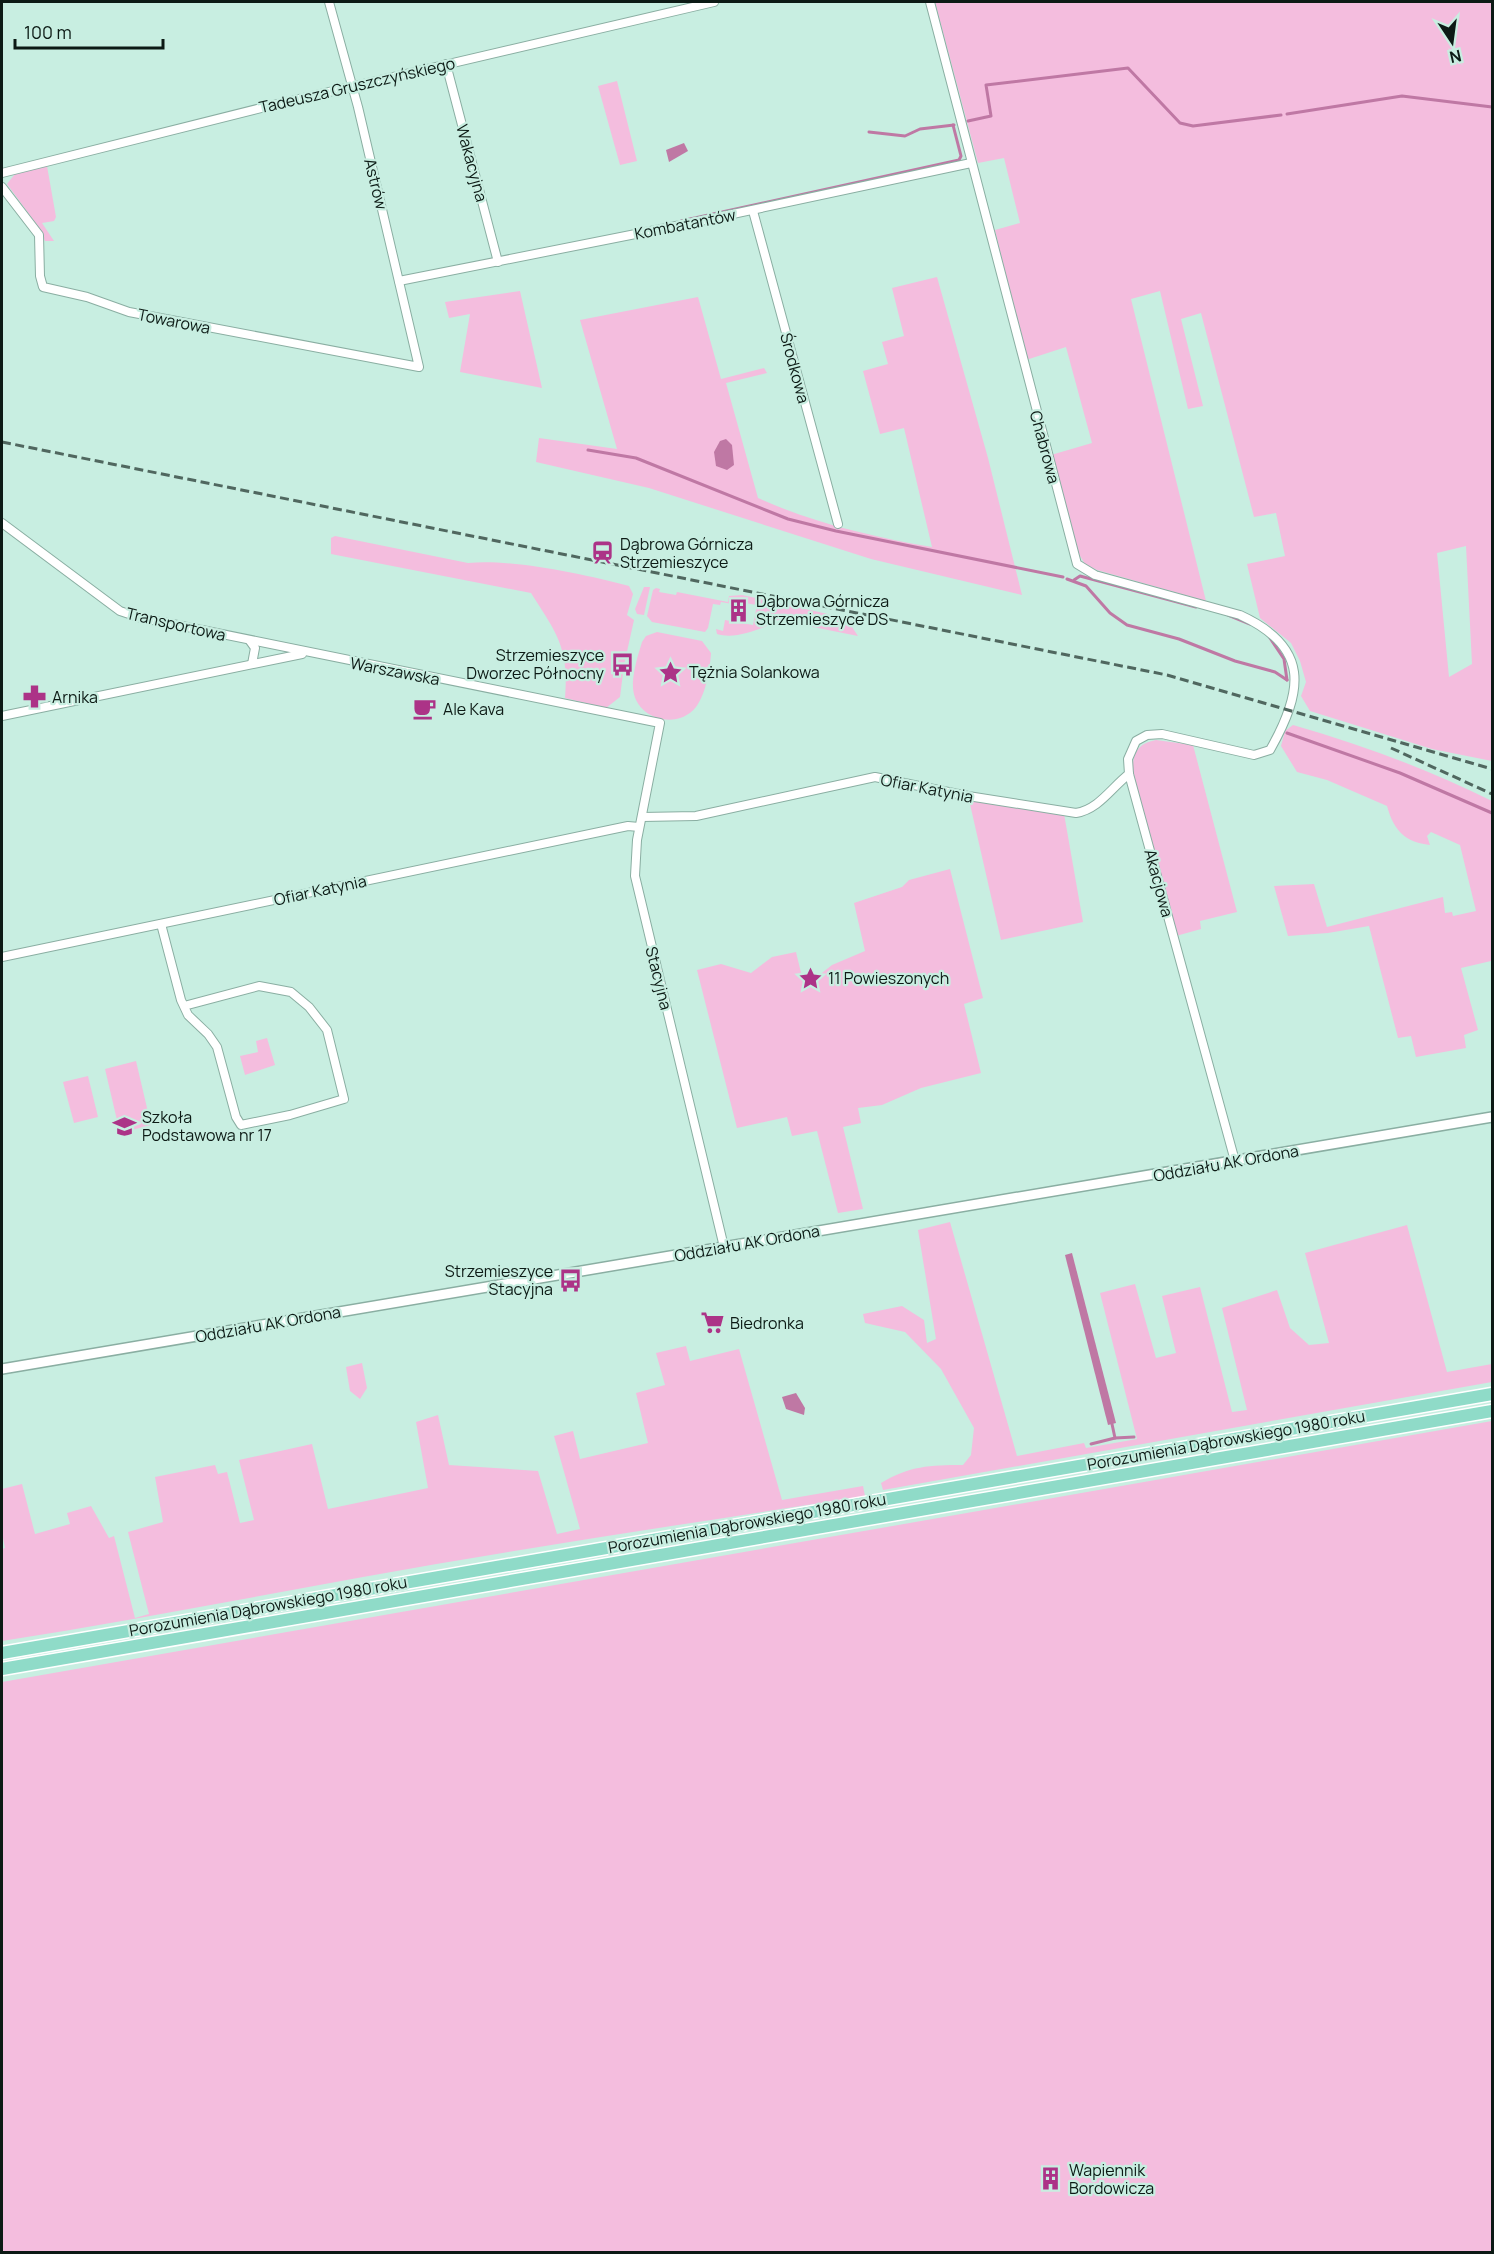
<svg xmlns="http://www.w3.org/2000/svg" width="1494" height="2254" font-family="Manrope,sans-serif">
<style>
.green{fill:#f4bdde;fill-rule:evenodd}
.water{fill:#bf78a4}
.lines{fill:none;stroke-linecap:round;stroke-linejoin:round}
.stream{stroke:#bf78a4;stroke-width:3}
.minor-casing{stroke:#8aaea2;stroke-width:10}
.tertiary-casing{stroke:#8aaea2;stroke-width:12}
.primary-casing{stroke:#fff;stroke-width:15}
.minor{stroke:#fff;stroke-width:8}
.tertiary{stroke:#fff;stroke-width:9}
.primary{stroke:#8fdbc8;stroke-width:12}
.rail{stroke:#50675f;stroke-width:3;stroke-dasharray:9 4.5;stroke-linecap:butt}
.labels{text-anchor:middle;stroke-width:4.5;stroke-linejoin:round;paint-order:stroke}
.street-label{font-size:16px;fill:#0c1a15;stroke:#c8eee1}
.poi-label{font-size:16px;fill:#0c1a15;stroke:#c8eee1;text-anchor:start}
</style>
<rect width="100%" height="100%" fill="#c8eee1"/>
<g class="green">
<path d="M935 2H1492V761L1432 749 1310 711 1301 696 1306 682 1300 661 1291 643 1260 618 1247 564 1285 556 1276 513 1254 517 1201 313 1181 319 1203 406 1188 409 1160 291 1131 299 1206 601 1097 570 1085 564 1077 551 1051 455 1092 443 1066 347 1026 360 995 230 1020 223 1004 158 978 163ZM1466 546 1472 664 1449 677 1437 553Z"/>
<polygon points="617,81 637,161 620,165 598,86"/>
<polygon points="47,166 56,217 54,221 42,223 54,241 45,241 40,229 7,184 15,174"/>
<path d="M937 277 988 458 1022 595 871 559 649 488 536 462 539 438 617 449 580 320 698 297 721 379 764 368 767 373 726 383 758 498C813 523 873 537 932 547L904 428 880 434 863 371 888 364 882 342 904 336 892 288Z"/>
<polygon points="520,291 542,388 460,372 470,314 449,318 445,302"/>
<path d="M335 536 468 563C515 559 582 574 629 586L633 594 627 615 634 620 624 665 620 697 606 708 565 698C569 647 557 634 531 593L331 554V538Z"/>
<polygon points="644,587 650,587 644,615 637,614 635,609"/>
<path d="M656 588 660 589 659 592 676 595 677 592 728 602 729 596 742 595 846 618 858 636 778 620C763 629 735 640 717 634L716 629 723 631 725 620 753 625 757 605 739 602 738 605 721 602 720 605 713 604 708 628 705 632 652 622 647 616 653 590Z"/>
<path d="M657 632 702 641 711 653C710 669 706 694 696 707 677 731 635 719 633 688 632 674 638 655 642 642L646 636Z"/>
<path d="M1293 725C1362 745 1428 769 1492 801V965L1491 961 1461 968 1478 1030 1464 1035 1466 1048 1416 1057 1411 1036 1398 1038 1369 926 1328 933 1288 936 1274 886 1314 884 1327 927 1443 897 1445 913 1452 912 1453 916 1476 911 1460 845 1431 832 1427 836 1430 845C1405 842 1394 831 1387 806L1327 780 1297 772 1281 746 1285 731Z"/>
<path d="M1156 740 1193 745 1237 912 1200 921 1201 929 1176 936 1133 776C1132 756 1135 744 1156 740Z"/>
<polygon points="967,791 1063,808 1083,922 1001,940"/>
<polygon points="950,869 983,998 964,1004 981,1073 921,1088 882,1105 858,1108 861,1123 843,1127 863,1209 838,1213 817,1131 792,1136 787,1117 737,1128 697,970 721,964 751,973 772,957 796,952 803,981 813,980 832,965 865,951 854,903 902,887 909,880"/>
<polygon points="267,1038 275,1065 245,1075 240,1056 258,1052 256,1041"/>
<polygon points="136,1061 151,1125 120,1133 105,1069"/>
<polygon points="88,1076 98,1117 74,1123 63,1082"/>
<path d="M950 1222 1017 1456 1084 1443 1086 1448 1137 1439 1100 1293 1135 1284 1156 1358 1176 1353 1162 1296 1200 1287 1232 1412 1247 1410 1222 1308 1277 1290 1290 1328 1309 1345 1329 1343 1305 1253 1407 1225 1447 1372 1492 1364V1382L883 1490 881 1483C910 1466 929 1465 963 1465L971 1455 974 1428 941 1369 905 1332 865 1323 863 1314 902 1306 924 1320 927 1343 936 1339 918 1230Z"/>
<path d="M686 1346 690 1361 739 1349 782 1500 863 1486 865 1496C698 1522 530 1547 363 1577 243 1599 123 1622 2 1641V1549L5 1548 2 1533V1489L22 1484 35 1534 70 1524 67 1513 91 1506 109 1538 114 1536 135 1618 149 1614 128 1532 163 1522 155 1477 215 1465 218 1474 227 1472 240 1523 254 1520 239 1460 312 1444 328 1509 428 1488 416 1422 438 1415 449 1465 538 1471 557 1534 580 1529 554 1436 573 1431 580 1459 648 1443 636 1393 665 1385 656 1353Z"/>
<polygon points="362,1363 367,1388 360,1399 350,1391 346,1367"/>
<polygon points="1492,1421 1492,2252 2,2252 2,1682"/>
</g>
<g class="water">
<polygon points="684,143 688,151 669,162 666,150"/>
<polygon points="726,439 732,445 734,465 727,470 716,466 714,452 720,441"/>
<polygon points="1072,1253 1116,1423 1108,1425 1065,1255"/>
<polygon points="796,1393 805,1408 804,1415 786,1409 782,1397"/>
</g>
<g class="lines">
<g class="stream">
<polyline points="1287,114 1402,96 1492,107"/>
<polyline points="968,121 991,116 986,85 1128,68 1180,123 1193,126 1281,115"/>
<polyline points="869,132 905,136 920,129 954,125"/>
<polyline points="681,221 959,160 961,156 953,125"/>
<polyline points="588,450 636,458 788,519 836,531 1063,577"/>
<polyline points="1067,579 1086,586 1110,613 1127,625 1179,639 1235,661 1275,672 1287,680"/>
<polyline points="1074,580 1080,576 1196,607"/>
<polyline points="1228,615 1250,624"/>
<polyline points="1270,638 1284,659 1287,680"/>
<polyline points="1287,733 1400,773 1492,813"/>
<polyline points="1112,1424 1115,1438 1134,1437"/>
<polyline points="1091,1444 1115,1438"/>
</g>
<defs>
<g id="minor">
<path d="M930 2 1077 564 1095 575 1240 615C1310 647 1304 690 1270 750L1254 755 1162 734 1147 735 1136 741 1128 759 1129 774 1235 1161"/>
<polyline points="446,64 498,262"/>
<polyline points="2,173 269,106 714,2"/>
<polyline points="2,187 39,235 40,276 43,287 87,297 129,312 419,367 358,107 329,2"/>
<polyline points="753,211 838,524"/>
<polyline points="399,281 686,224 971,163"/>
<polyline points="2,523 120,611 138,617 660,723 637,840 635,876 724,1247"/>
<polyline points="250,641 255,648 252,664"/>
<polyline points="2,716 302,654"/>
<path d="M642 817 696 816 875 777 968 796 1076 813C1099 809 1111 788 1129 774"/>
<polyline points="161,924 181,1000 188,1015 208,1034 217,1047 236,1117 241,1125 290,1115 344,1099 327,1030 309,1007 291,992 259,986 184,1006"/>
<polyline points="2,957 628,826 639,827"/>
</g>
<polyline id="tertiary" points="2,1369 1492,1117"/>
<g id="primary">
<polyline points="2,1653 1492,1394"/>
<polyline points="2,1669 1492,1411"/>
</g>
</defs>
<use href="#minor" class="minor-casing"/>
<use href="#tertiary" class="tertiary-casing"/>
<use href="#primary" class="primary-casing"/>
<use href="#minor" class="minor"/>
<use href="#tertiary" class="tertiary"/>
<use href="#primary" class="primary"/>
<g class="rail">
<polyline points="2,442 1167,675 1492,769"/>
<polyline points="1391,748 1492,794"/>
</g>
</g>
<defs>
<symbol id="station-bare" viewBox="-9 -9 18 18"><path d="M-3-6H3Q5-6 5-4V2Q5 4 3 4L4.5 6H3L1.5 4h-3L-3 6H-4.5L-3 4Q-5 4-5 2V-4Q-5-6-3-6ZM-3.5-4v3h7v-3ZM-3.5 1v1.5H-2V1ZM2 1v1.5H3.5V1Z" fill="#ac3387" stroke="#c8eee1" stroke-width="2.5" paint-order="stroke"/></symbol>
<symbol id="building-bare" viewBox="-9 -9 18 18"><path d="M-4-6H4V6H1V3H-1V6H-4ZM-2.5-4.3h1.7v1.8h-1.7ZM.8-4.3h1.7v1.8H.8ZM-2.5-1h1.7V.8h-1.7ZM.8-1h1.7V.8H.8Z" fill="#ac3387" stroke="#c8eee1" stroke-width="2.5" paint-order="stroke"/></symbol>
<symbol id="bus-bare" viewBox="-9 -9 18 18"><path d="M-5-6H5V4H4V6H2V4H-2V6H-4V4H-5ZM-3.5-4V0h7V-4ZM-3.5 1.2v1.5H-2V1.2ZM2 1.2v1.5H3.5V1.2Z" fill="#ac3387" stroke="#c8eee1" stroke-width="2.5" paint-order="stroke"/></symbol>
<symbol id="sight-bare" viewBox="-9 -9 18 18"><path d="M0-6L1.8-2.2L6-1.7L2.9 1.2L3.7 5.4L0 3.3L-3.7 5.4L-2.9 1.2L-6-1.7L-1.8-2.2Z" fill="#ac3387" stroke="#c8eee1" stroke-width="2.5" paint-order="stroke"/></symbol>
<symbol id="pharmacy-bare" viewBox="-9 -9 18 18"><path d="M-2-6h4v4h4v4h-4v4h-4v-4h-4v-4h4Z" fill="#ac3387" stroke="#c8eee1" stroke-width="2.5" paint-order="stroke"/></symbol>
<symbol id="cafe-bare" viewBox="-9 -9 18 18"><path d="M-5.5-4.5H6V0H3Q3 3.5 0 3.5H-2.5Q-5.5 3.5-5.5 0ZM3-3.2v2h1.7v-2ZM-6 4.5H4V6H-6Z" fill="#ac3387" stroke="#c8eee1" stroke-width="2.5" paint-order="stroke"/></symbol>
<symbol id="school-bare" viewBox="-9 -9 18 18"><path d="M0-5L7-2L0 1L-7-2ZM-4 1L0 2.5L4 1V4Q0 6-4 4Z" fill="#ac3387" stroke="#c8eee1" stroke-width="2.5" paint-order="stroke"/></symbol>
<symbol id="supermarket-bare" viewBox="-9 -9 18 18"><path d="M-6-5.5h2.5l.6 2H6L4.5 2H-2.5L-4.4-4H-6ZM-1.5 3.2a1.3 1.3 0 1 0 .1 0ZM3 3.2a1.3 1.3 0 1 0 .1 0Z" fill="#ac3387" stroke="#c8eee1" stroke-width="2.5" paint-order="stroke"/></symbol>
</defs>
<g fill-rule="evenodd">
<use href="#station-bare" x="586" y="536" width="33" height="33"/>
<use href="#building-bare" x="722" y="594" width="33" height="33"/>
<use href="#bus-bare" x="606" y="648" width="33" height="33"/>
<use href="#sight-bare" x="654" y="656" width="33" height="33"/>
<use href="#pharmacy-bare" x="18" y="680" width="33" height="33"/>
<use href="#cafe-bare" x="408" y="692" width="33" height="33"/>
<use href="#sight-bare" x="794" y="962" width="33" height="33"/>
<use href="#school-bare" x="108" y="1110" width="33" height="33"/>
<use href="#bus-bare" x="554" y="1264" width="33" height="33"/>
<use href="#supermarket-bare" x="696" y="1306" width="33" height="33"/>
<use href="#building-bare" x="1034" y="2162" width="33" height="33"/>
</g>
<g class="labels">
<g class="street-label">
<text transform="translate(357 85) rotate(-13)" y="6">Tadeusza Gruszczyńskiego</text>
<text transform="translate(472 163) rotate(75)" y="6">Wakacyjna</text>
<text transform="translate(376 184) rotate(76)" y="6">Astrów</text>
<text transform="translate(685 224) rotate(-11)" y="6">Kombatantów</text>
<text transform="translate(174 321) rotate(11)" y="6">Towarowa</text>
<text transform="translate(795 368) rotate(75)" y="6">Środkowa</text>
<text transform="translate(1045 447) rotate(75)" y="6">Chabrowa</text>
<text transform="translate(176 624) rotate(13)" y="6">Transportowa</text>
<text transform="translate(395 671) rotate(11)" y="6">Warszawska</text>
<text transform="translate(927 788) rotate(11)" y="6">Ofiar Katynia</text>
<text transform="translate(1159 883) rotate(75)" y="6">Akacjowa</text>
<text transform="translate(320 890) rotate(-12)" y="6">Ofiar Katynia</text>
<text transform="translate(659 978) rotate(76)" y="6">Stacyjna</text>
<text transform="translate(1226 1163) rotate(-10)" y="6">Oddziału AK Ordona</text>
<text transform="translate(747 1243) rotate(-10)" y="6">Oddziału AK Ordona</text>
<text transform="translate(268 1324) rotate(-10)" y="6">Oddziału AK Ordona</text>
<text transform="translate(1226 1440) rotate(-10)" y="6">Porozumienia Dąbrowskiego 1980 roku</text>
<text transform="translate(747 1523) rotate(-10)" y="6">Porozumienia Dąbrowskiego 1980 roku</text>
<text transform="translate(268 1606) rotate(-10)" y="6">Porozumienia Dąbrowskiego 1980 roku</text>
</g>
<g class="poi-label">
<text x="620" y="550">Dąbrowa Górnicza<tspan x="620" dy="18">Strzemieszyce</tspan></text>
<text x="756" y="607">Dąbrowa Górnicza<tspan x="756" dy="18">Strzemieszyce DS</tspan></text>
<text x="604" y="661" text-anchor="end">Strzemieszyce<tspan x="604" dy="18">Dworzec Północny</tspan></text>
<text x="689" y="678">Tężnia Solankowa</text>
<text x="52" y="703">Arnika</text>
<text x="443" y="715">Ale Kava</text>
<text x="828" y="984">11 Powieszonych</text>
<text x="142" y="1123">Szkoła<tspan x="142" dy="18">Podstawowa nr 17</tspan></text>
<text x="553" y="1277" text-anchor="end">Strzemieszyce<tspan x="553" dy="18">Stacyjna</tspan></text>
<text x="730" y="1329">Biedronka</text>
<text x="1069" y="2176">Wapiennik<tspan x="1069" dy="18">Bordowicza</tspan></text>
</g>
</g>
<rect width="1494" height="2254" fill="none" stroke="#0c1a15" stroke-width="6"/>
<g transform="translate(1452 42) rotate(167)" stroke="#c8eee1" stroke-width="4.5" paint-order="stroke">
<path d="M0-4.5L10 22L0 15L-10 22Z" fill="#0c1a15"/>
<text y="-9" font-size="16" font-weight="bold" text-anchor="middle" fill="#0c1a15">N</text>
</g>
<path d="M15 39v9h148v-9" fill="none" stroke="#0c1a15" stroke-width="3"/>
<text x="24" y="39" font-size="18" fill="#0c1a15" stroke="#c8eee1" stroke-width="4.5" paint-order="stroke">100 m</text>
</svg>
